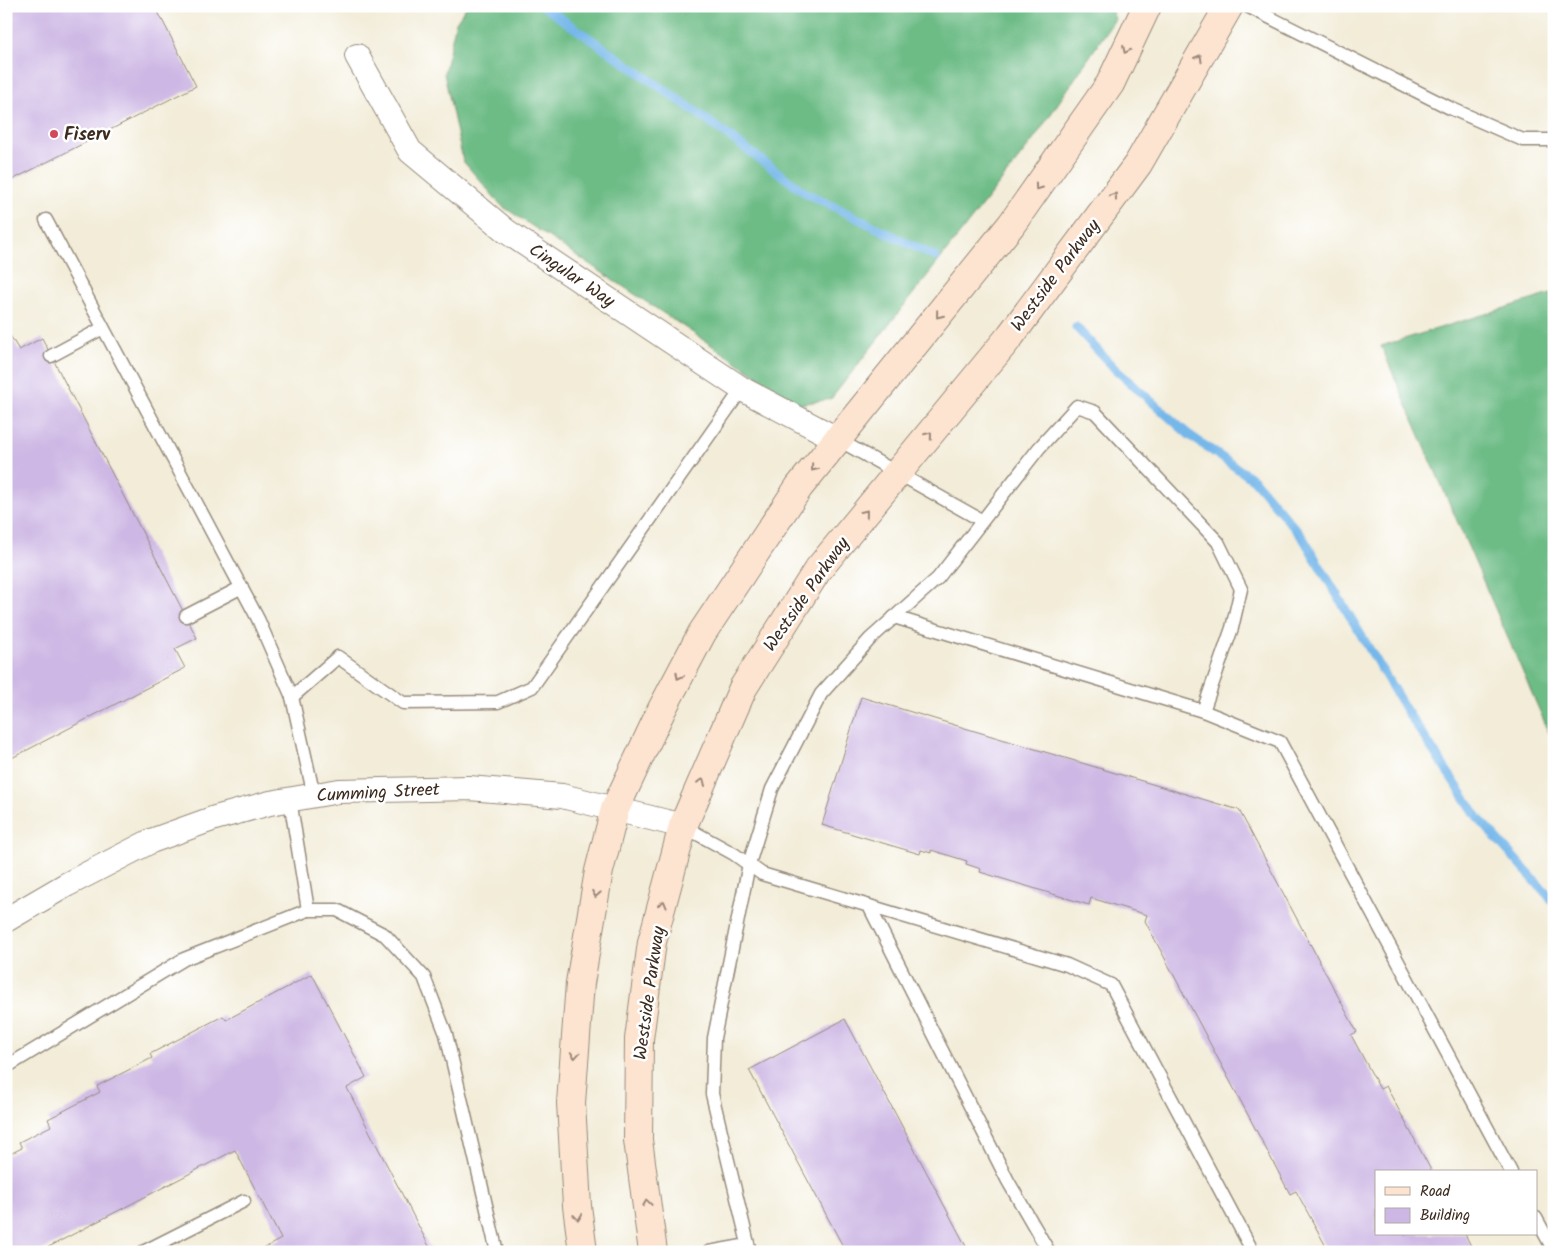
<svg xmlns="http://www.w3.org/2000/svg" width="1560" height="1258" font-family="Kalam,sans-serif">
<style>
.forest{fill:#6dbc86;stroke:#547352}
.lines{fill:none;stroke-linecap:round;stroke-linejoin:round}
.stream{stroke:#76b7ea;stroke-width:9}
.building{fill:#cdb7e4}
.lane-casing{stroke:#968b7b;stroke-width:15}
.street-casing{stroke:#968b7b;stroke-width:26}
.secondary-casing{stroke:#968b7b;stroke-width:30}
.lane{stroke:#fff;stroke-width:12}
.street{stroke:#fff;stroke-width:24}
.secondary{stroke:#fde4d1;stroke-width:28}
.oneway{stroke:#9c8778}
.poi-dot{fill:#d1495b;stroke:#fff;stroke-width:2}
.labels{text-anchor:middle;stroke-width:5;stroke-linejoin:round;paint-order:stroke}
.poi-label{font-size:18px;font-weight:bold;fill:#3b2a1e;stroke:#fff;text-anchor:start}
.street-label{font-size:18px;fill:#3b2a1e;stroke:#fff}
</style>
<rect width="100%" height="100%" fill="#fff"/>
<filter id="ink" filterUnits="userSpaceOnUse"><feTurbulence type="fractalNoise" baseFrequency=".02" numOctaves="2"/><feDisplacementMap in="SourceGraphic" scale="10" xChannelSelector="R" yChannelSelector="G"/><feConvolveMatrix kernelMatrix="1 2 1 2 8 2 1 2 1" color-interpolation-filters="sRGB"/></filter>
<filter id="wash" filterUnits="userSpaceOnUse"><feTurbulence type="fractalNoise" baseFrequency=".0096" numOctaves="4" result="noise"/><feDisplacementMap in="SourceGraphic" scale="20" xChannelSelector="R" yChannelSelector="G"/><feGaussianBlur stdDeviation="1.12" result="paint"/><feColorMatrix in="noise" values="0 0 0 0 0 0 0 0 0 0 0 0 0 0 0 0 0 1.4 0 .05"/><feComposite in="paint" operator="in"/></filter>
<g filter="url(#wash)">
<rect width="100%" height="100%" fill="#f2ecd8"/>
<g class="forest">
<polygon points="467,6 1110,6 1115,19 1034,139 831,399 800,404 502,206 463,161 444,73 456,22"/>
<polygon points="1554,293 1554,744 1381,346"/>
</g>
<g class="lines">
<g class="stream">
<polyline points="543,6 692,109 806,193 936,257"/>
<polyline points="1076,327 1115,369 1188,434 1254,480 1303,538 1406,710 1479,819 1554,902"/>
</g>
</g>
<g id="blocks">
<g class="building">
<polygon points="8,6 155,6 196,86 6,183"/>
<polygon points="6,329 19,350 42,338 197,638 175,649 185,668 6,761"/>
<polygon points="861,697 1239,810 1357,1032 1351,1035 1380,1089 1386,1086 1432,1172 1376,1172 1376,1234 1465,1234 1474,1252 1329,1252 1296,1191 1290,1194 1145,921 1147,915 1091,898 1089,905 980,872 981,869 966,864 967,861 931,850 931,853 921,850 920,854 822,825"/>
<polygon points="312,974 366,1077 347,1088 431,1250 257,1252 281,1239 235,1150 39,1252 6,1252 6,1156 22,1148 19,1142 51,1126 48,1119 100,1092 97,1086 152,1058 150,1054 223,1016 226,1020"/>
<polygon points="845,1019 969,1252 846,1252 749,1070"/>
</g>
</g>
</g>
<g filter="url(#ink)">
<use href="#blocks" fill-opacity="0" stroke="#968b7b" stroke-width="1"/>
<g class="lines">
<defs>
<g id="lane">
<polyline points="1247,6 1450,108 1523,140 1554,140"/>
<polyline points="46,220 258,619 292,697 314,796"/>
<polyline points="51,356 103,328"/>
<polyline points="837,439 981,520"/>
<polyline points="186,616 242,587"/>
<polyline points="894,617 1203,711 1280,742 1511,1172"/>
<polyline points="292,697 338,657 403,703 498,702 532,687 742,389"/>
<polyline points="290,800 308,910"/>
<polyline points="683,826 734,854 762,874 1067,965 1111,985 1253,1252"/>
<polyline points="869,906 1008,1181 1049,1252"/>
<polyline points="6,1067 184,959 308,910 337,910 385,935 424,977 446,1034 497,1252"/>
<polyline points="1536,1218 1554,1251"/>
<polyline points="143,1252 244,1201"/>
<polyline points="709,1252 748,1245"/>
<polyline points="750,1252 712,1094 714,1038 749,864 772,789 821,694 870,639 938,578 1039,448 1077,406 1095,412 1218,542 1241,589 1232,628 1203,711"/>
</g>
<g id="street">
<polyline points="357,56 410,151 506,231 742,389 837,439"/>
<polyline points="6,920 66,885 151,841 215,818 270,803 339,791 469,788 562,796 683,826"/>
</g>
<g id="secondary">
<polyline points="583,1252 577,1206 571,1103 580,983 599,871 615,809 662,709 702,633 799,487 1011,225 1110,84 1147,6"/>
<polyline points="653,1252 638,1140 639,1039 652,942 683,826 743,688 817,571 1011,335 1138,164 1229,6"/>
</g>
</defs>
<use href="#lane" class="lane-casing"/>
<use href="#street" class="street-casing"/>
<use href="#secondary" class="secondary-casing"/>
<use href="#lane" class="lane"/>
<use href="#street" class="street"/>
<use href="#secondary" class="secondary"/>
</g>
<defs><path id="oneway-chevron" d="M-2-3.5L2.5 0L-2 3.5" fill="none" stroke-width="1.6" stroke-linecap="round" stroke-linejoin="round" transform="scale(1.25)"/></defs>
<g class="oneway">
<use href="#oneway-chevron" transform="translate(1126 50) rotate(116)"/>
<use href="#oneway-chevron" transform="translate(1199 58) rotate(-60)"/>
<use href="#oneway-chevron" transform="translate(1038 187) rotate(125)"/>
<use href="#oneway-chevron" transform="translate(1114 196) rotate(-53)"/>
<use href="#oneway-chevron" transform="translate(939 315) rotate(129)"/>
<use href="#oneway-chevron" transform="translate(929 435) rotate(-51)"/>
<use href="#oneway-chevron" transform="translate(814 468) rotate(129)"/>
<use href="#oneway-chevron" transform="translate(865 513) rotate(-51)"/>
<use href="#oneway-chevron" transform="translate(679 676) rotate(118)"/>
<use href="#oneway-chevron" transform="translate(702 782) rotate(-67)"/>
<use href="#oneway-chevron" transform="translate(596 894) rotate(100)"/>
<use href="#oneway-chevron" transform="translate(663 904) rotate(-75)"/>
<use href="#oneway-chevron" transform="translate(575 1055) rotate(94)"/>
<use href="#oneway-chevron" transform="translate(647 1203) rotate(-98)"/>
<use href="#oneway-chevron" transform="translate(578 1217) rotate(83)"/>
</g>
</g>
<circle class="poi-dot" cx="54" cy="134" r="5"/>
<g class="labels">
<g class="poi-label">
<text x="64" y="140">Fiserv</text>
</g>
<g class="street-label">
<text transform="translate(572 275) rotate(34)" y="6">Cingular Way</text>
<text transform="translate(1055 275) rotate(-53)" y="6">Westside Parkway</text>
<text transform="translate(806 594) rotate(-55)" y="6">Westside Parkway</text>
<text transform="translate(378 792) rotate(-3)" y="6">Cumming Street</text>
<text transform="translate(649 993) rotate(-82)" y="6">Westside Parkway</text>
</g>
</g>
<rect width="1560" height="1258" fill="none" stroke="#fff" stroke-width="25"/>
<rect x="1375" y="1170" width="162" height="65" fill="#ffffff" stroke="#b1aaa5"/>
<rect x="1385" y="1187" width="25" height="8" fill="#fde4d1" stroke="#b1aaa5"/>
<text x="1420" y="1196" font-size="15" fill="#3b2a1e">Road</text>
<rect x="1385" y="1208" width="25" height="15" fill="#cdb7e4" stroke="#b1aaa5"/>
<text x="1420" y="1220" font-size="15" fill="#3b2a1e">Building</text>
</svg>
